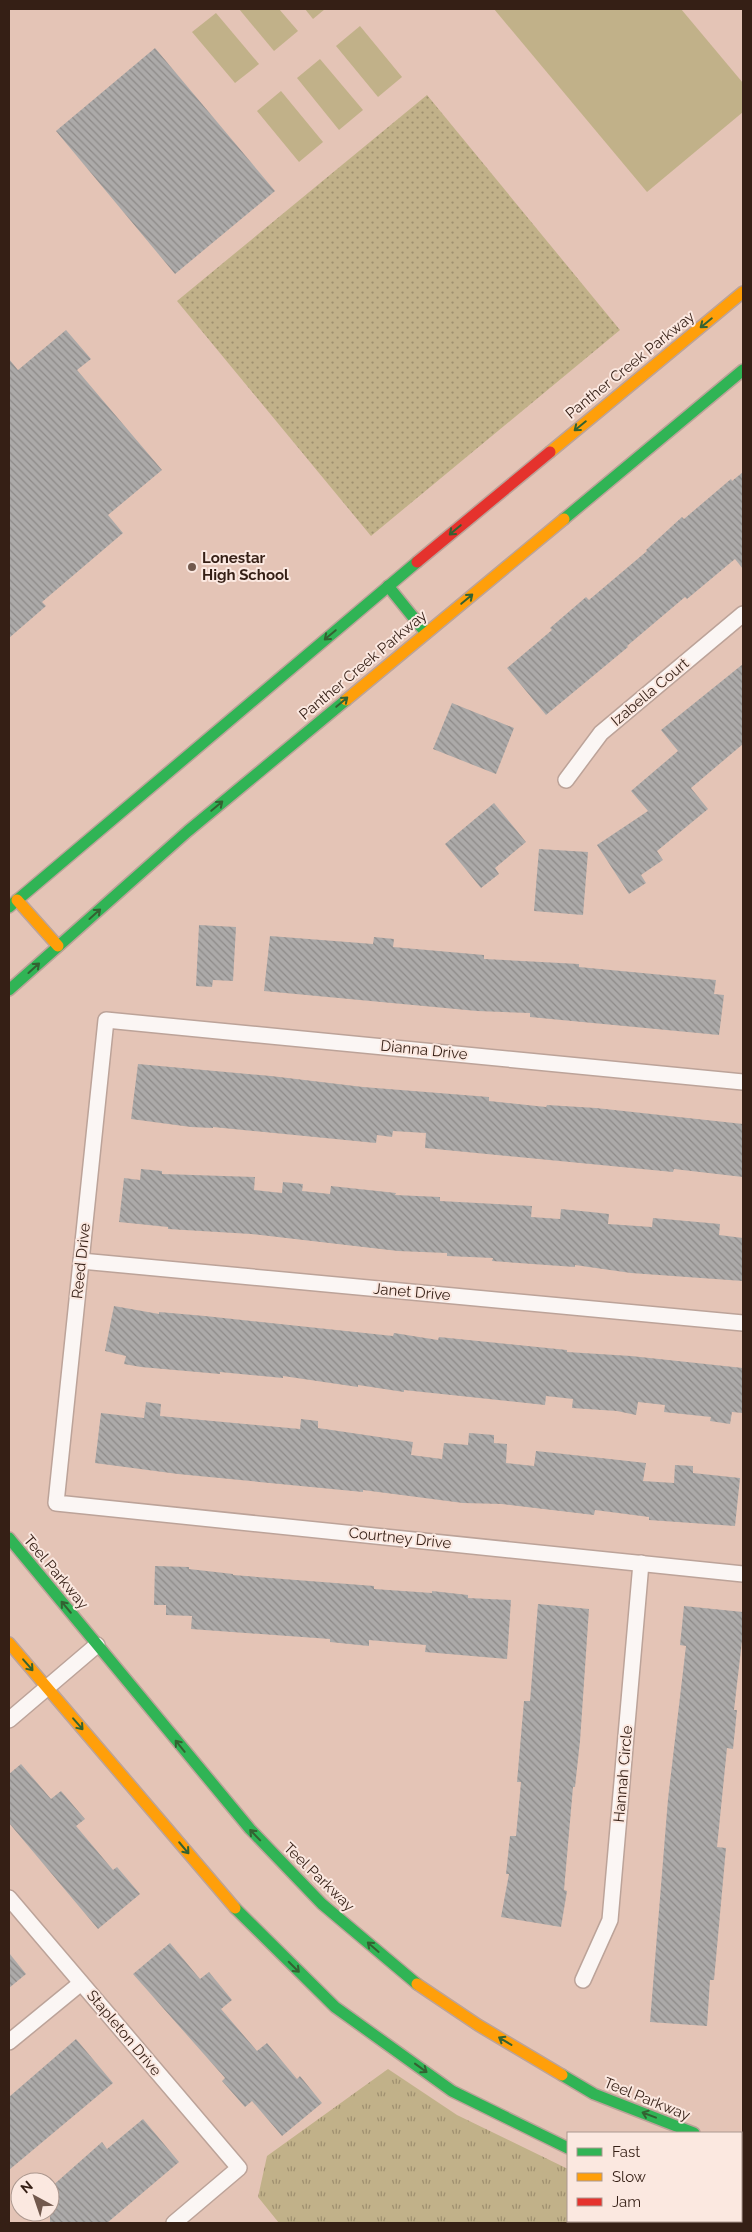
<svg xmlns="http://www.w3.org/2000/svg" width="752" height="2232" font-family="Raleway,sans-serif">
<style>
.grass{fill:url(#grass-dots)}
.park{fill:url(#park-tufts)}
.pitch{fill:#c1b189}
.building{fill:url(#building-back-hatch)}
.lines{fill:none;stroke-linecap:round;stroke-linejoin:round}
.street-casing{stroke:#bca399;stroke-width:18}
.fast-casing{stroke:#bca399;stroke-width:14}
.slow-casing{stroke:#bca399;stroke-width:14}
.jam-casing{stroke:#bca399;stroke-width:14}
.street{stroke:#fbf6f4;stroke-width:15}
.fast{stroke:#30b455;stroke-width:11}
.slow{stroke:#ff9f0a;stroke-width:11}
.jam{stroke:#e5322d;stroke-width:11}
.oneway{stroke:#336232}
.poi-dot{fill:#72594d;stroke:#fbe8e0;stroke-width:2}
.labels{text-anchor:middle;stroke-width:4;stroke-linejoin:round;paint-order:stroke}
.street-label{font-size:15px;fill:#351f15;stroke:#fbe8e0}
.poi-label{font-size:15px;font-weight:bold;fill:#351f15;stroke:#fbe8e0;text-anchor:start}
</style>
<defs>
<pattern id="grass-dots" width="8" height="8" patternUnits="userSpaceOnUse" patternTransform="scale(1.25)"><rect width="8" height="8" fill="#c1b189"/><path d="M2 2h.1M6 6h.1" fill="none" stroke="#9e8f6f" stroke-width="1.8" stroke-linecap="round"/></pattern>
<pattern id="park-tufts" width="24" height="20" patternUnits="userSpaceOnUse" patternTransform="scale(1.25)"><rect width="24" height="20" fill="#c1b189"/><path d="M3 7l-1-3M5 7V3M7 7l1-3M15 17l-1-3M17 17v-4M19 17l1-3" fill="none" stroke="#9e8f6f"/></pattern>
<pattern id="building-back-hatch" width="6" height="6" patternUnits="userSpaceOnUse" patternTransform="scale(1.25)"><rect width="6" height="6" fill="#acaaa9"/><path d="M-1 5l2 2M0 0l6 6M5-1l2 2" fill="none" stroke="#8d8a88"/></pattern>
</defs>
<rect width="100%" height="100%" fill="#e4c4b6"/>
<polygon class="grass" points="427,95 620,330 371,536 177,301"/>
<polygon class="park" points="388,2069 457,2115 568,2169 568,2221 642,2221 639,2223 279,2223 258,2197 267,2156"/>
<g class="pitch">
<polygon points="239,9 279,9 298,31 274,51"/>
<polygon points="305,9 325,9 313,19"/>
<polygon points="494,9 681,9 743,83 743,112 647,192"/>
<polygon points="216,13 259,64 235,83 192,32"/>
<polygon points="360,26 402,77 378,97 336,46"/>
<polygon points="320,59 363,110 339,130 297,78"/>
<polygon points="281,91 323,142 299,162 257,111"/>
</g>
<g class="building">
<polygon points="155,48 275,191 175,274 56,131"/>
<polygon points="66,330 91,359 77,370 162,470 108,515 123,533 42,602 46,606 9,638 9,359 18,370"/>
<polygon points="743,472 743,569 735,559 687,599 685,597 627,646 628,647 546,715 507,668 552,630 550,628 586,597 589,600 647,551 646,550 682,517 684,519 731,479 732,481"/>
<polygon points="743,664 743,744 691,788 708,809 657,851 663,860 641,875 646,883 629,894 597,845 648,811 631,791 678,751 661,730"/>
<polygon points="452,703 514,728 496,774 433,749"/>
<polygon points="494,803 526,842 495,868 499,874 481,888 445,844"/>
<polygon points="539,849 588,852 583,915 534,911"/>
<polygon points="199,925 236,927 233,981 213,980 212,987 196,986"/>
<polygon points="270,936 373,944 374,937 394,939 393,947 484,955 484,959 579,964 579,967 716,980 714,994 724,995 719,1035 530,1017 530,1013 477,1011 264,991"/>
<polygon points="138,1064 271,1076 363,1087 489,1097 489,1101 546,1107 547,1105 596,1108 743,1124 743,1177 674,1169 673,1172 425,1148 426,1133 393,1131 392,1137 377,1135 376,1143 213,1127 213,1128 191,1127 131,1119"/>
<polygon points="141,1169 162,1171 162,1174 255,1177 254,1190 282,1193 283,1182 303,1184 302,1191 330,1194 331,1186 396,1193 395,1195 440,1197 440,1201 532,1206 531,1217 560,1219 561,1209 591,1212 609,1214 608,1224 652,1227 653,1218 720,1224 719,1235 743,1238 743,1281 631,1273 575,1265 575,1267 492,1261 493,1258 447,1256 447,1253 398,1251 251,1234 168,1229 168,1227 119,1222 124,1178 140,1180"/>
<polygon points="114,1306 159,1314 159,1312 205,1316 393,1336 394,1333 438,1340 439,1337 567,1350 567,1352 631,1356 743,1368 743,1413 732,1412 730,1424 710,1421 711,1417 664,1412 665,1405 638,1402 636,1415 617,1411 572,1408 573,1399 546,1396 545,1405 404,1390 404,1392 358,1385 358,1387 283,1376 283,1378 220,1372 220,1374 141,1367 124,1364 126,1356 105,1351"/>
<polygon points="146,1402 161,1404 160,1416 191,1419 300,1429 301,1419 318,1421 318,1428 413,1442 411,1455 442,1459 444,1443 468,1445 469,1433 494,1435 494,1443 507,1444 506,1463 534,1466 536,1451 601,1458 646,1463 643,1481 674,1483 675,1465 693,1466 693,1473 740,1478 735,1526 649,1520 649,1517 595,1510 594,1515 502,1504 463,1503 363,1490 363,1492 178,1474 95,1463 101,1413 144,1418"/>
<polygon points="155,1566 189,1567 189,1569 233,1574 233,1575 374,1586 374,1589 432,1593 432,1591 468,1595 468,1598 511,1600 507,1659 425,1652 426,1645 369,1640 369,1646 330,1642 330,1639 191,1629 192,1616 166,1615 166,1605 154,1605"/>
<polygon points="538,1604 589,1609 580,1741 575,1787 573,1787 564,1890 567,1891 561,1927 501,1917 509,1874 506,1874 510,1836 516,1836 521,1782 517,1782 524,1701 530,1701"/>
<polygon points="684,1606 743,1612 743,1632 734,1710 737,1710 733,1749 727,1748 717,1847 726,1848 714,1980 710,1980 707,2026 650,2022 668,1799 686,1646 680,1645"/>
<polygon points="21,1764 51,1799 61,1791 85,1819 76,1826 113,1870 117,1867 140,1894 98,1929 9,1823 9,1774"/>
<polygon points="170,1943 200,1979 209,1972 232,2000 221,2009 257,2051 267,2043 297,2079 300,2076 322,2103 282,2136 252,2101 245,2107 222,2081 225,2078 133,1974"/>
<polygon points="9,1953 26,1974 9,1988"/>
<polygon points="76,2039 113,2083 9,2170 9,2097"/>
<polygon points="143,2119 179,2162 107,2223 50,2223 50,2188 102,2142 107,2149"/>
</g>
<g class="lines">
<defs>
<g id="street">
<polyline points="566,780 601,733 743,614"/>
<polyline points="743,1082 106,1020 56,1503 743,1574"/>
<polyline points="81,1261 743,1323"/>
<polyline points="9,1720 97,1645"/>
<polyline points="9,1898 239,2168 174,2223"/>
<polyline points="583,1980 610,1920 641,1563"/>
<polyline points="9,2042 81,1983"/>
</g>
<g id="fast">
<polyline points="564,519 743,370"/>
<polyline points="388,586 426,633"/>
<polyline points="9,907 417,562"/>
<polyline points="9,990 188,831 346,700"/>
<polyline points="9,1538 250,1829 322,1904 417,1984"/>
<polyline points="235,1908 335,2007 452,2091 568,2148"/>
<polyline points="562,2075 594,2094 694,2133"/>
</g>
<g id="slow">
<polyline points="550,452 743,292"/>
<polyline points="346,700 564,519"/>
<polyline points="17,900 58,946"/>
<polyline points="9,1643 235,1908"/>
<polyline points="417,1984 478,2025 562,2075"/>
<polyline points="741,2152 743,2152"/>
<polyline points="741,2216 743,2217"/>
</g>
<polyline id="jam" points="417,562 550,452"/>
</defs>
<use href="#street" class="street-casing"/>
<use href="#fast" class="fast-casing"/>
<use href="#slow" class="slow-casing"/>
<use href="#jam" class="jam-casing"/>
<use href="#street" class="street"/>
<use href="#fast" class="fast"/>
<use href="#slow" class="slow"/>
<use href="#jam" class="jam"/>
</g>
<defs><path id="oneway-shaft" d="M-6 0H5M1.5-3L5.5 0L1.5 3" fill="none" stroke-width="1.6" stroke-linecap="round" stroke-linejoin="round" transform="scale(1.25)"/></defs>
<g class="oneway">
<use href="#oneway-shaft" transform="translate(706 323) rotate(141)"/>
<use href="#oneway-shaft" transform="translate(580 426) rotate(141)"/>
<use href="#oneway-shaft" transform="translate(455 530) rotate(140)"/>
<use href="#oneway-shaft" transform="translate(467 599) rotate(-40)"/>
<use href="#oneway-shaft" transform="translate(330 635) rotate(140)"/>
<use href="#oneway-shaft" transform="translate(342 702) rotate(-40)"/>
<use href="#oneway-shaft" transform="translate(217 806) rotate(-40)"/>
<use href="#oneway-shaft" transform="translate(95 914) rotate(-42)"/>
<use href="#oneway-shaft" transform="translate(34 968) rotate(-42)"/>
<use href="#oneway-shaft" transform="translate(66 1607) rotate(-130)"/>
<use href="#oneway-shaft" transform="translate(28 1665) rotate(49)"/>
<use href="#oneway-shaft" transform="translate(78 1724) rotate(49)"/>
<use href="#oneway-shaft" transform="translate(180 1746) rotate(-129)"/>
<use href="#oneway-shaft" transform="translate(255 1835) rotate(-134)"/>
<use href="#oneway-shaft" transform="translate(184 1848) rotate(50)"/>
<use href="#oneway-shaft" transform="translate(373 1947) rotate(-139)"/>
<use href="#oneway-shaft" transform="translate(294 1967) rotate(45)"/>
<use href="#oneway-shaft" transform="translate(505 2041) rotate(-149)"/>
<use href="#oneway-shaft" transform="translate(421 2068) rotate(36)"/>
<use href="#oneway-shaft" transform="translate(649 2115) rotate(-159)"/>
</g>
<circle class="poi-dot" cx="192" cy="567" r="5"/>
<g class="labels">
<g class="street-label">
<text transform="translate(630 365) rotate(-39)" y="5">Panther Creek Parkway</text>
<text transform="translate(363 665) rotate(-40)" y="5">Panther Creek Parkway</text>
<text transform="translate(650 692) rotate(-40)" y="5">Izabella Court</text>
<text transform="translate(424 1050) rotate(6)" y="5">Dianna Drive</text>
<text transform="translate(81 1261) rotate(-84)" y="5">Reed Drive</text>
<text transform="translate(412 1292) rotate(5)" y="5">Janet Drive</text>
<text transform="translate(400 1538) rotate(6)" y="5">Courtney Drive</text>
<text transform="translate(56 1572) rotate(50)" y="5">Teel Parkway</text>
<text transform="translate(623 1774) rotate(-85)" y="5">Hannah Circle</text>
<text transform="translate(319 1877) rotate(44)" y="5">Teel Parkway</text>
<text transform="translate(124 2033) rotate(50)" y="5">Stapleton Drive</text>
<text transform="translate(647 2099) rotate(22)" y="5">Teel Parkway</text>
</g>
<g class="poi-label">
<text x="202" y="563">Lonestar<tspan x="202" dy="17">High School</tspan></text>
</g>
</g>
<rect width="752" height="2232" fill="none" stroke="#351f15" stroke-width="20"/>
<rect x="567" y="2132" width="175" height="90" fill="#fbe8e0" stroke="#ac988f"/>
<rect x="577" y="2148" width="25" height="8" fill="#30b455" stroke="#ac988f"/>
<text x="612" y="2157" font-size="15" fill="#351f15">Fast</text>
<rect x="577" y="2173" width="25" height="8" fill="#ff9f0a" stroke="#ac988f"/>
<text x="612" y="2182" font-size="15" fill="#351f15">Slow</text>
<rect x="577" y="2198" width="25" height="8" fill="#e5322d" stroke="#ac988f"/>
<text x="612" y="2207" font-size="15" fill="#351f15">Jam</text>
<g transform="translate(35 2197) rotate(320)"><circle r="24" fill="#fbe8e0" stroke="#ac988f"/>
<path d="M0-4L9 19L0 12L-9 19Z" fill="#72594d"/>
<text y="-8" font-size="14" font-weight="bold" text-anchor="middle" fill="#351f15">N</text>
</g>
</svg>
